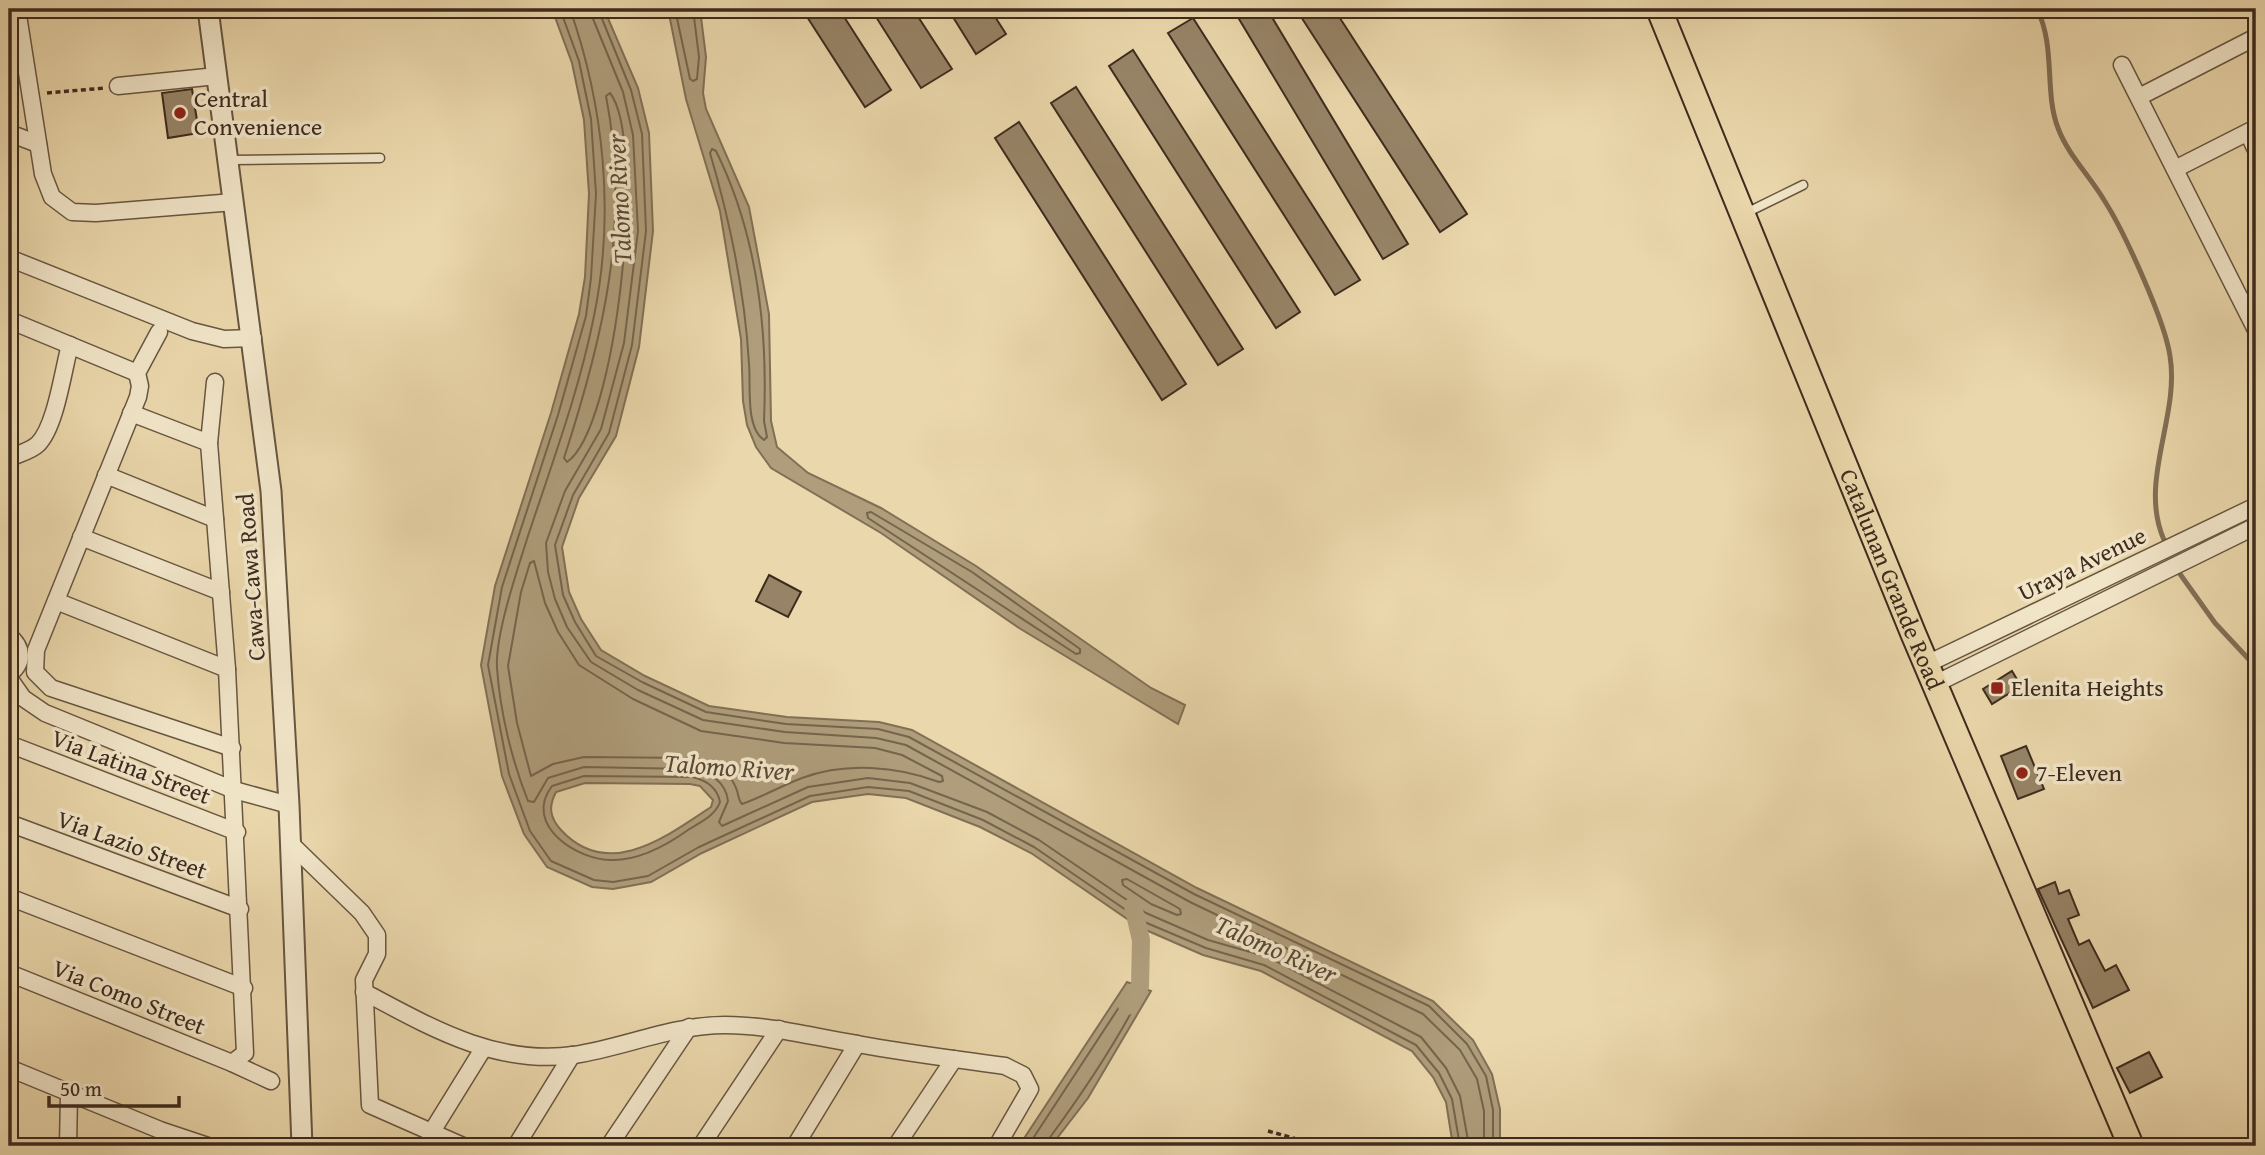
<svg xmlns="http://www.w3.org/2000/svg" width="2265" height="1155" font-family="'Gentium Book Plus',serif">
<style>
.water{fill:#af9d7b;stroke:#816f56;stroke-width:2;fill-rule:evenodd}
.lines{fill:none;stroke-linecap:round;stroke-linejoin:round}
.shore{stroke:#76644c;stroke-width:2}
.stream{stroke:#816f56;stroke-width:5}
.canal{stroke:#af9d7b;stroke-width:18}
.building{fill:#978467;stroke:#3d2b1e;stroke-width:2}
.service-casing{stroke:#685641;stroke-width:11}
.minor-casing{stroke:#685641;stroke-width:19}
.tertiary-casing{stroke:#685641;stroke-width:23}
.primary-casing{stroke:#3d2b1e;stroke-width:28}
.path{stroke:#3d2b1e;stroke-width:3.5;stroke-dasharray:5 3.5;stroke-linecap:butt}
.service{stroke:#f1e5c8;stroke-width:8}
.minor{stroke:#f1e5c8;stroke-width:16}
.tertiary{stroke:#f1e5c8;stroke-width:19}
.primary{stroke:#ead7ab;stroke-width:24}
.poi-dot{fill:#8f2418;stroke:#f1e5c8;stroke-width:2.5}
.labels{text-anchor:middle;stroke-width:7;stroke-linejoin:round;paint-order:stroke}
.poi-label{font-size:24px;fill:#3d2b1e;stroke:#f1e5c8;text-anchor:start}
.street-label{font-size:24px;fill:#3d2b1e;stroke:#f1e5c8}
.water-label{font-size:26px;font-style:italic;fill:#5a4835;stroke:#f1e5c8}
</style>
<rect width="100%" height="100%" fill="#ead7ab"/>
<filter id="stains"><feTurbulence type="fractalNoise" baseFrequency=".00286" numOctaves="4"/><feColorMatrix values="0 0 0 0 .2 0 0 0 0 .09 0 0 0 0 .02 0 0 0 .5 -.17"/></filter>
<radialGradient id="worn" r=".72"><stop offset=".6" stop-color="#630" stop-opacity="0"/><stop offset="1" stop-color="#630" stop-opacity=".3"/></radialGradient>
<g class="water">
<path d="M552 9H604L638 88 649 133 653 231 639 347 616 436 579 498 562 547 569 592 581 619 601 650 645 676 709 706 787 717 879 722 912 730 1197 888 1433 1001 1473 1040 1492 1074 1500 1109V1146H1453L1446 1102 1433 1077 1412 1051 1261 971 1203 955 1139 927 1031 853 980 827 906 798 868 794 812 802 702 853 651 882 613 889 592 887 547 867 524 834 502 776 481 665 495 586 551 413 579 314 585 277 589 194 584 120 572 63ZM585 783 690 784 700 786 713 800 711 807C666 837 608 881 561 830 550 818 548 807 556 792Z"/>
<polygon points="668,9 700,9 706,57 703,93 706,109 749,207 769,314 771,421 777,447 808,473 881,508 976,566 1151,688 1185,705 1178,724 1019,628 881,533 771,468 756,447 747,425 743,401 741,339 720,211 686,99"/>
<polygon points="1127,982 1151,991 1088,1098 1051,1146 1019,1146"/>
</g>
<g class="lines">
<g class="shore">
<polyline points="560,9 579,61 591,119 596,194 591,278 586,316 558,415 502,587 488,665 509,774 530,831 551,861 594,880 613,882 648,876 699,847 810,796 868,787 909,791 983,820 1034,847 1142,921 1206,948 1264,965 1416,1045 1439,1073 1452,1099 1460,1146"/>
<path d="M570 9C604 106 615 214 594 316 579 392 551 466 527 539 517 571 495 635 497 668 500 712 512 761 528 801L534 802 548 778 584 767 692 769C710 772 726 782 728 801L719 822 722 826 808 787 868 778 910 783 987 812 1039 840 1146 913 1208 940 1268 957 1421 1037 1446 1068 1460 1096 1469 1146"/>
<polyline points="589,9 623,92 633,135 638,231 624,343 601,429 565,491 546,543 548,572 555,599 567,627 591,662 638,690 703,720 785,732 876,738 906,745 1190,902 1423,1014 1460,1050 1477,1079 1484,1111 1484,1146"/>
<polyline points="598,9 631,90 642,134 646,231 632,345 609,433 573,495 555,545 563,595 575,622 596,656 642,682 706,712 786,724 878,729 909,737 1194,894 1429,1006 1467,1044 1486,1076 1493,1110 1493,1146"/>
<polyline points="675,9 690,79 693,81 697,79 699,57 693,9"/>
<path d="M610 93C647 139 617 429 567 462L564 458C603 338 631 224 606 96Z"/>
<path d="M712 149 716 151C757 234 768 329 764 421L767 437 764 440C745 428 751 384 749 364 745 293 730 221 710 153Z"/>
<polygon points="871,512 972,572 1080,649 1080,653 1076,654 868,518 867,513"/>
<path d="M534 561 545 603 558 632 579 665 633 699 701 731 784 743 875 748 902 755 942 776 943 781 939 782C897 766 845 762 802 778 781 786 762 797 742 804 738 800 739 795 736 788 729 770 712 762 694 758L584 757 553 764 531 776 517 723 508 666 521 592 530 563Z"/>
<path d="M584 776 692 777C706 780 717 787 720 802 715 816 700 822 688 830 667 845 640 860 613 860 578 861 522 825 552 786Z"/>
<polygon points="1127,879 1180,909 1181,914 1177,915 1151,904 1123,885 1122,880"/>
<path d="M1028 1146 1129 992 1138 993 1139 998C1113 1048 1082 1094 1048 1140L1046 1146"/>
</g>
<g class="stream">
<path d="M2037 9C2056 47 2044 92 2058 128 2068 155 2090 176 2104 200 2124 231 2165 321 2170 356 2180 417 2138 481 2164 540"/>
<polyline points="2180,574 2215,623 2256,667"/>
</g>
<polyline class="canal" points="1127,1006 1140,986 1141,940 1133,906"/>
</g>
<g class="building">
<polygon points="802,9 839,9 891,90 865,107"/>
<polygon points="871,9 913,9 952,69 921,88"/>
<polygon points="948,9 990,9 1006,34 976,54"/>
<polygon points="1233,9 1267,9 1408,244 1383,259"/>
<polygon points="1296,9 1334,9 1467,214 1440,232"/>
<polygon points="1193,18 1360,280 1335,295 1168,33"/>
<polygon points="1133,50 1300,312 1276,328 1109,66"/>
<polygon points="1076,87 1243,349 1218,365 1051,103"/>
<polygon points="192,89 199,133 168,138 162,93"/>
<polygon points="1019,122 1186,384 1162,400 995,138"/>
<polygon points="769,575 801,592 788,617 756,601"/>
<polygon points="2012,671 2021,686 1992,704 1983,689"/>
<polygon points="2026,746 2044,789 2018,799 2001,756"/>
<polygon points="2055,882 2059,894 2069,890 2079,915 2068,919 2079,945 2089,940 2105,971 2116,965 2129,990 2093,1008 2038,889"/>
<polygon points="2149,1052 2162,1077 2130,1093 2117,1068"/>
</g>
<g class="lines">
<defs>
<g id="service">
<polyline points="229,160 380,158"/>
<polyline points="1746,213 1803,185"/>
</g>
<g id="minor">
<polyline points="17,9 43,174 52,197 72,212 96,213 234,202"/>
<polyline points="2122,65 2256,330"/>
<polyline points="118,86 217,76"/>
<polyline points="2139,97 2256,37"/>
<polyline points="9,133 38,144"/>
<polyline points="2248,133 2256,150"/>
<polyline points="2175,169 2256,128"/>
<polyline points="9,258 192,331 224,339 253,338"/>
<polyline points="9,320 137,373"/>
<polyline points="159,332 137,373 140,386 138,397 36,650 35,672 51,688 232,748"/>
<polyline points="131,413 209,443"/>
<path d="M9 458C18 454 31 451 38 444 56 426 63 370 70 345"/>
<polyline points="106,475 215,519"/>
<polyline points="81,537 221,592"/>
<polyline points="56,601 227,669"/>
<path d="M9 636C23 647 24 663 9 674"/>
<polyline points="1927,664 2256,506"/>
<polyline points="9,678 23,698 45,713 234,790 289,805"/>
<polyline points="1935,684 2256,526"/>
<polyline points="9,744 237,832"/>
<polyline points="9,823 240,909"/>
<polyline points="291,844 362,913 377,935 377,954 364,980 370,1105 463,1146"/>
<polyline points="9,897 244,988"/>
<polyline points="9,973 232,1063 245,1053 227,669 209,443 215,382"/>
<path d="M364 992C430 1027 496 1066 574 1055 626 1047 672 1025 725 1025 770 1025 813 1037 857 1044 906 1053 955 1059 1005 1066L1023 1075 1030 1089 997 1146"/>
<polyline points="232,1063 271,1081"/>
<polyline points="9,1068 160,1130 208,1146"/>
<polyline points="431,1133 483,1049"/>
<polyline points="68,1146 69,1094"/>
<polyline points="516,1146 572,1055"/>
<polyline points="609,1146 689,1027"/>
<polyline points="701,1146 779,1029"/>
<polyline points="795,1146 857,1044"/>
<polyline points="896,1146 954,1059"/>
</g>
<polyline id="tertiary" points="208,9 271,491 289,805 302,1146"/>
<g id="primary">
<path id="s1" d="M1659 9 1913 633 2131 1146"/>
</g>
</defs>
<use href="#service" class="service-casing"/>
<use href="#minor" class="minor-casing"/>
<use href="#tertiary" class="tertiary-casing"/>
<use href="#primary" class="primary-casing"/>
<g class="path">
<polyline points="47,93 105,88"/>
<polyline points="1268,1131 1322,1146"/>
</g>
<use href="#service" class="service"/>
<use href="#minor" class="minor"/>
<use href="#tertiary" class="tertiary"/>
<use href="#primary" class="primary"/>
</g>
<g class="poi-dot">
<circle cx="180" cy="113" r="7"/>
<rect x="1990" y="681" width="14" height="14" rx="3.5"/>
<circle cx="2022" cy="773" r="7"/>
</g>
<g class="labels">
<g class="poi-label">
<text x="194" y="107">Central<tspan x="194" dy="28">Convenience</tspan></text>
<text x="2011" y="696">Elenita Heights</text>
<text x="2036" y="781">7-Eleven</text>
</g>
<g class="street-label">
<text transform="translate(2082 564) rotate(-26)" y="8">Uraya Avenue</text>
<text transform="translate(251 577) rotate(-94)" y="8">Cawa-Cawa Road</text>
<text dy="8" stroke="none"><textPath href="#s1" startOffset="616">Catalunan Grande Road</textPath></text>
<text transform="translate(131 767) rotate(21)" y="8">Via Latina Street</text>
<text transform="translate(132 845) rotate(20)" y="8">Via Lazio Street</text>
<text transform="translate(129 997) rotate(22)" y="8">Via Como Street</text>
</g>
<g class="water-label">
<text transform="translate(619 199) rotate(-93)" y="9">Talomo River</text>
<text transform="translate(729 767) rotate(4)" y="9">Talomo River</text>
<text transform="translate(1276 949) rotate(24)" y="9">Talomo River</text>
</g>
</g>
<rect width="2265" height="1155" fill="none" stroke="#ead7ab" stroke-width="35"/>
<rect x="10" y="10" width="2244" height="1134" fill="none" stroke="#3d2b1e" stroke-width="3.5"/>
<rect x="18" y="18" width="2230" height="1120" fill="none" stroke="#3d2b1e" stroke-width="2"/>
<path d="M49 1096v10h130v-10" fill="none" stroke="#3d2b1e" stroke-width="3.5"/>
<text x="60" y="1096" font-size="21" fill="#3d2b1e" stroke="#f1e5c8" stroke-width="5" paint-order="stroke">50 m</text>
<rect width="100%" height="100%" filter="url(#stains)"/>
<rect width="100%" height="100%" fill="url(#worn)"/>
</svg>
